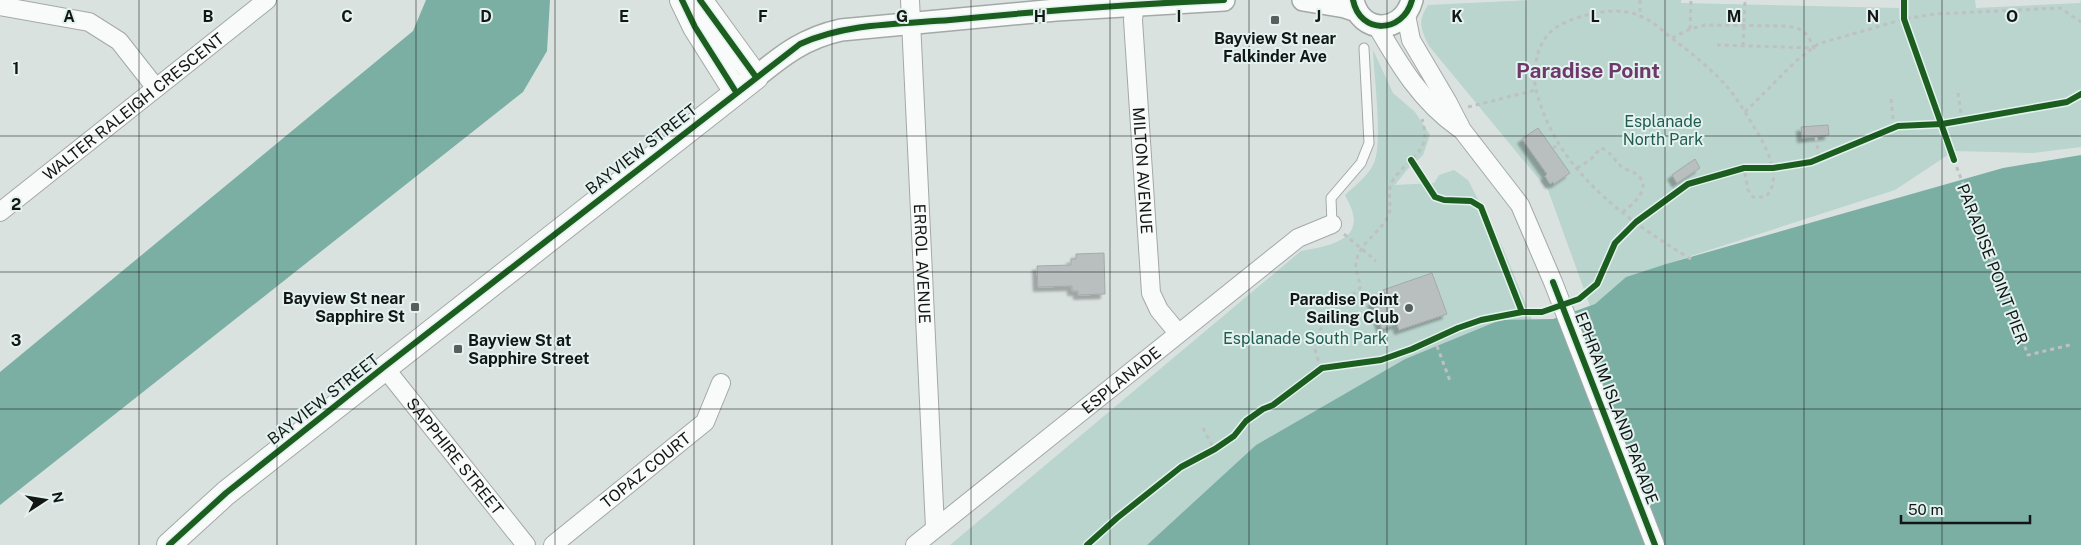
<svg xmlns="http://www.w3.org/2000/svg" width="2081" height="545" font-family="'Public Sans',sans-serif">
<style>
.green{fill:#bad4ce}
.water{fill:#7cafa4}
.building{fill:#b9bfbe;stroke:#a4aaa9;filter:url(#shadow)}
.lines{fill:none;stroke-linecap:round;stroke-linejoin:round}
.service-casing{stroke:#a3a9a7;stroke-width:11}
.minor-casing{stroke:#a3a9a7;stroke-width:20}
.tertiary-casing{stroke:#a3a9a7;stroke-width:24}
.secondary-casing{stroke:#a3a9a7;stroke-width:26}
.path{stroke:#bfc1c1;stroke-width:3;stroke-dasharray:4 4;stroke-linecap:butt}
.service{stroke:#f9fbfa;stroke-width:9}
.minor{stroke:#f9fbfa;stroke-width:18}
.tertiary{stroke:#f9fbfa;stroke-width:21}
.secondary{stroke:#f9fbfa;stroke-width:24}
.cycleway-casing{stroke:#e3f2ee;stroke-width:9}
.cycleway{stroke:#1b5e20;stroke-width:6}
.grid{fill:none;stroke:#121716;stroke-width:1;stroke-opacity:0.55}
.poi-dot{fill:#585e5d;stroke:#e3f2ee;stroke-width:2}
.labels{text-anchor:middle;stroke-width:4;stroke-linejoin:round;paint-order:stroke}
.poi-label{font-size:16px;font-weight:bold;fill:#121716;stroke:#e3f2ee;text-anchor:end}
.street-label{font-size:16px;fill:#121716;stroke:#e3f2ee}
.park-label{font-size:16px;fill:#225c51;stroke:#e3f2ee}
.district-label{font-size:21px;font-weight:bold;fill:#6d396b;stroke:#e3f2ee}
.grid-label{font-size:16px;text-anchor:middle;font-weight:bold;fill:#121716;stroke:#e3f2ee;stroke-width:4;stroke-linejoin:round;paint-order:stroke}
</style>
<defs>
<filter id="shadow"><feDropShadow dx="-4.5" dy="4.5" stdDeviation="1" flood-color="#0004"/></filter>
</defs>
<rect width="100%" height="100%" fill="#dae2e0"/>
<g class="green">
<path d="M1533 0H1681V3L1899 8V0H1975L1976 8 2080 3 2081 0V147L2033 153 1954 151 1895 190 1626 277 1595 304 1590 306 1548 190 1429 46C1421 29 1417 22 1428 5Z"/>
<path d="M1373 50 1393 93 1415 112 1430 135 1423 155 1406 171 1395 185 1434 183 1439 175 1454 170 1468 180 1503 248 1532 320H1500L1405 359 1256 445 1147 545H950L1301 251C1321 247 1360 243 1353 214 1352 208 1348 201 1345 195 1355 186 1368 176 1374 163 1383 142 1374 76 1373 50Z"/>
</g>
<g class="water">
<polygon points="426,0 550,0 547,51 523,92 0,505 0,372 413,31"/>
<polygon points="2081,155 2081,545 1147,545 1256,445 1405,359 1500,320 1553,319 1595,304 1626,277 1666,264 2003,168"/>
</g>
<g class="building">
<polygon points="1828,125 1829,135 1802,138 1801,127"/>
<polygon points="1538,128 1570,173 1554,184 1553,182 1550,184 1545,176 1547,174 1522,139"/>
<polygon points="1695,159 1700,168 1677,183 1672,175"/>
<polygon points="1104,253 1105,294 1078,295 1078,291 1072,291 1072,286 1038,287 1037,266 1071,265 1071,259 1076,259 1076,254"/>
<polygon points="1432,273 1447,314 1399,330 1397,324 1382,329 1372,301 1386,296 1383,290"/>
</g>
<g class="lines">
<defs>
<polyline id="service" points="1332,224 1331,198 1361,163 1369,143 1364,48"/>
<g id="minor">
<path id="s1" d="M910 0 935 528"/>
<path id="s2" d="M1135 0 1133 20 1151 293 1159 310 1178 333"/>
<polyline points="0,6 89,22 119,41 156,88"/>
<polyline points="1406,15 1411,40 1447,101 1462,130 1520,205 1553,282 1655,545"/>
<path d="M1377 26C1400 66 1421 101 1459 128"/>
<path id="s3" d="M0 212 267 0"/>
<path id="s4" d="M384 367 526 545"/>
<path id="s5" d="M553 545 705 422 721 383"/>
<path id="s6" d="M915 545 1298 238 1332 224"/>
</g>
<g id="tertiary">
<polyline points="1303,0 1345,7 1357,11"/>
<path d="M1353 0C1360 35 1403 34 1412 0"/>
<path d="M756 77C784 54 805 38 841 30L1056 10 1224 0"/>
</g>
<g id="secondary">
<polyline points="682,0 695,27 736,92"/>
<polyline points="169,545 226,493 756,77 700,0"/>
</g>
</defs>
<use href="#service" class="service-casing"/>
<use href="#minor" class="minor-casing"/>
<use href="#tertiary" class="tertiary-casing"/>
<use href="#secondary" class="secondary-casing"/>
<g class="path">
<polyline points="1640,0 1640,16"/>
<polyline points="1904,0 1904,19 1954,160 2028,355 2070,345"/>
<polyline points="1690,29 1691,0"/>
<path d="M1672 38 1690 29 1705 25 1784 26C1803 28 1806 31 1814 48L1717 45"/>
<polyline points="1743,46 1745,0"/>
<polyline points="1958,93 1962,121"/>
<polyline points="1891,99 1894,128"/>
<polyline points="1468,107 1536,90"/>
<polyline points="1745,112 1796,61 1818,44 1904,19 1935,14 2060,8 2081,22"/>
<polyline points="1816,137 1819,159"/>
<polyline points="1553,148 1559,144"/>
<path d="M1577 168 1590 160 1601 148C1610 151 1615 161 1622 167 1626 170 1632 171 1636 174 1654 187 1633 204 1623 212"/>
<polyline points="1344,234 1376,261"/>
<path d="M1691 259C1631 223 1567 178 1542 109 1536 93 1532 78 1536 61 1540 42 1548 30 1566 22 1587 13 1619 6 1640 16 1653 21 1663 31 1674 40 1690 52 1706 65 1720 79 1736 95 1747 116 1759 135 1768 151 1783 182 1765 197H1753L1748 190 1744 168"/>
<polyline points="1437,346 1450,381"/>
<path d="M1322 368C1318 361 1314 351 1315 342 1317 326 1348 300 1360 288 1360 280 1356 273 1356 266 1356 243 1382 233 1389 214 1392 203 1386 191 1393 180 1395 176 1400 172 1403 168 1420 151 1430 145 1422 119"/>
<polyline points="1203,428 1214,449"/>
</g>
<use href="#service" class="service"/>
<use href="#minor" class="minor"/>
<use href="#tertiary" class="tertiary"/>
<use href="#secondary" class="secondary"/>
<defs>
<g id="cycleway">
<polyline points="682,0 695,27 736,92"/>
<polyline points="700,0 756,77"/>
<path d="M1353 0C1360 35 1403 34 1412 0"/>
<polyline points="1904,0 1904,19 1954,160"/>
<polyline points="1411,160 1435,197 1444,200 1471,201 1481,207 1522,312"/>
<polyline points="1553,282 1655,545"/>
<path d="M169 545 226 493 384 367 800 44C846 23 900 24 950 20 1041 11 1132 4 1224 0"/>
<polyline points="1087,545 1117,518 1181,467 1215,449 1234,436 1246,421 1263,409 1273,405 1322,368 1381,360 1412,349 1458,328 1481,320 1522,312 1542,312 1579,299 1597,284 1615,243 1636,222 1688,184 1744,168 1773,168 1811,162 1898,126 1942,124 2067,102 2081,94"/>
</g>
</defs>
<use href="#cycleway" class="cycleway-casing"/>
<use href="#cycleway" class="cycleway"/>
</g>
<path class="grid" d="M139 0V545M277 0V545M416 0V545M555 0V545M694 0V545M832 0V545M971 0V545M1110 0V545M1249 0V545M1387 0V545M1526 0V545M1665 0V545M1804 0V545M1942 0V545M0 136H2081M0 272H2081M0 409H2081"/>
<g class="poi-dot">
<rect x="1270" y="15" width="10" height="10" rx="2.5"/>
<rect x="410" y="302" width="10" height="10" rx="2.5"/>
<circle cx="1409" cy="308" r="5"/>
<rect x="453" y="344" width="10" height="10" rx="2.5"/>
</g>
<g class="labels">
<g class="poi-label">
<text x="1275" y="44" text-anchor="middle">Bayview St near<tspan x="1275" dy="18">Falkinder Ave</tspan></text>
<text x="405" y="304">Bayview St near<tspan x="405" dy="18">Sapphire St</tspan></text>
<text x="1399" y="305">Paradise Point<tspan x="1399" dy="18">Sailing Club</tspan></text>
<text x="468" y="346" text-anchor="start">Bayview St at<tspan x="468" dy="18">Sapphire Street</tspan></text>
</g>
<g class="street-label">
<text dy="6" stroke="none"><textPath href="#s3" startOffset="170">WALTER RALEIGH CRESCENT</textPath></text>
<text transform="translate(641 149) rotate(-38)" y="6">BAYVIEW STREET</text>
<text dy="6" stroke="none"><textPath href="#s2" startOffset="171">MILTON AVENUE</textPath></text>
<text dy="6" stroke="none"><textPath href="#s1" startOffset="264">ERROL AVENUE</textPath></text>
<text transform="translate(1993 264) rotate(69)" y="6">PARADISE POINT PIER</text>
<text dy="6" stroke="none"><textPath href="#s6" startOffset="264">ESPLANADE</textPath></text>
<text transform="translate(323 399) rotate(-38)" y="6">BAYVIEW STREET</text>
<text transform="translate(1617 408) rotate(69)" y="6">EPHRAIM ISLAND PARADE</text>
<text dy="6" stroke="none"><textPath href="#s4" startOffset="114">SAPPHIRE STREET</textPath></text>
<text dy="6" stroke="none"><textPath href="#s5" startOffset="119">TOPAZ COURT</textPath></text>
</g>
<g class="park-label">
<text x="1663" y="127">Esplanade<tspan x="1663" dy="18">North Park</tspan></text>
<text x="1305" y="344">Esplanade South Park</text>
</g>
<g class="district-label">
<text x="1588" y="78">Paradise Point</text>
</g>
</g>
<g class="grid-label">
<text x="69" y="22">A</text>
<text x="208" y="22">B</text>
<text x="347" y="22">C</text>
<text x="486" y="22">D</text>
<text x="624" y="22">E</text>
<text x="763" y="22">F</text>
<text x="902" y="22">G</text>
<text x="1040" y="22">H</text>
<text x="1179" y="22">I</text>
<text x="1318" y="22">J</text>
<text x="1457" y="22">K</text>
<text x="1595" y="22">L</text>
<text x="1734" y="22">M</text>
<text x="1873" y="22">N</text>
<text x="2012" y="22">O</text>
<text x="16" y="74">1</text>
<text x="16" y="210">2</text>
<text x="16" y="346">3</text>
</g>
<g transform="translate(45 500) rotate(78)" stroke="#e3f2ee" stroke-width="4" paint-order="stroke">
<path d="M0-4L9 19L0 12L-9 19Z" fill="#121716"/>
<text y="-8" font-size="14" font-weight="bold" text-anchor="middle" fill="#121716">N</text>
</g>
<path d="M1901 515v8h129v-8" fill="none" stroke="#121716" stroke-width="2.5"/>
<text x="1908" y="515" font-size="15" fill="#121716" stroke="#e3f2ee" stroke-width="4" paint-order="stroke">50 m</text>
</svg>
